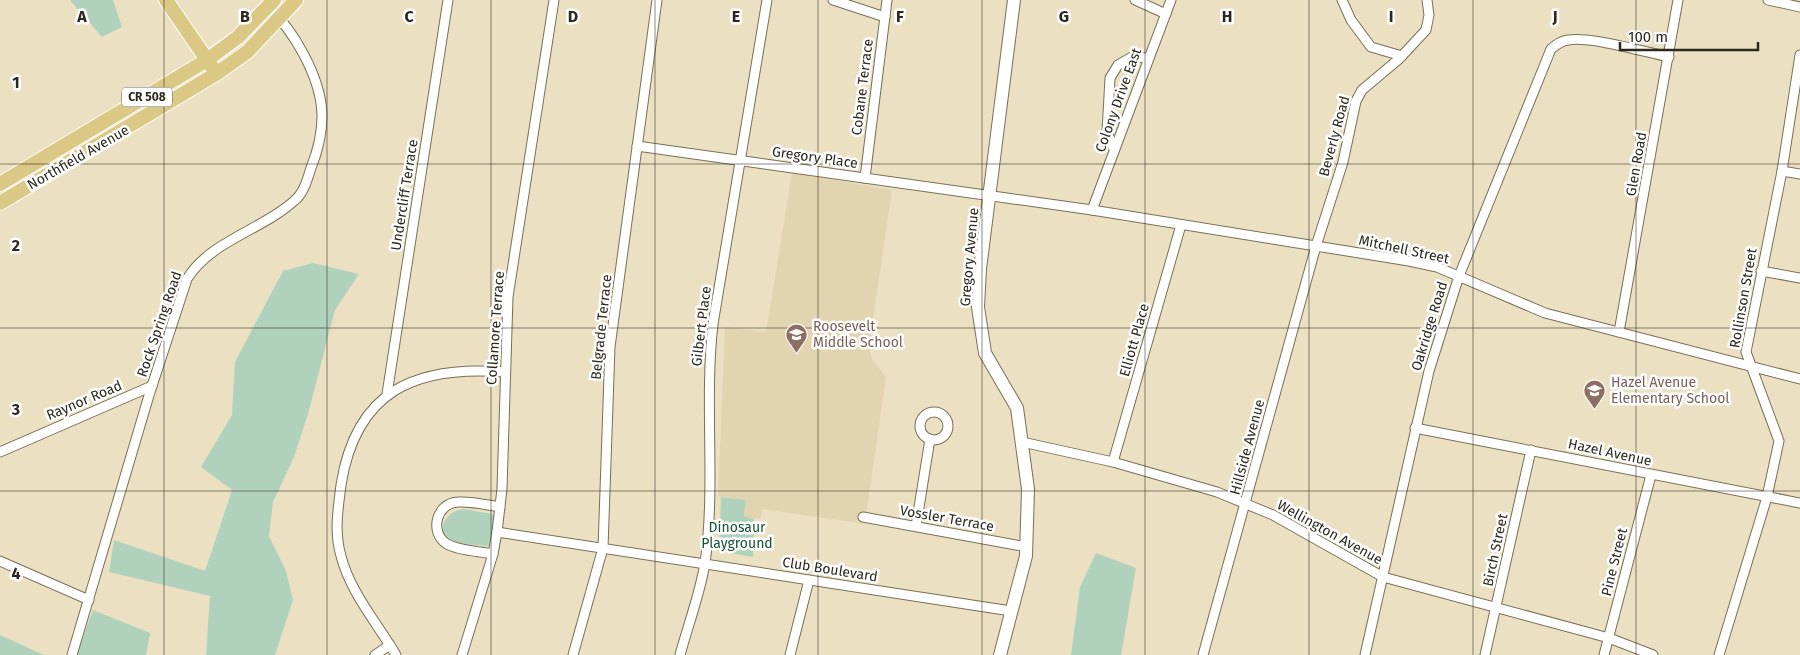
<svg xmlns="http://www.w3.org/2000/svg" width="1800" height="655" font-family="'Fira Sans',sans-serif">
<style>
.built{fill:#e3d4b1}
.green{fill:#b0d2bc}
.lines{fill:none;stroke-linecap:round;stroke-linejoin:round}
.street-casing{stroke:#796f54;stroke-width:11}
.secondary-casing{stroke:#796f54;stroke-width:14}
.primary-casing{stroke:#fff;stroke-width:16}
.street{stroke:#fff;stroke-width:9}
.secondary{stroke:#fff;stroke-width:12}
.primary{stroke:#dac884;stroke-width:14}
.grid{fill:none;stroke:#2c281d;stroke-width:1;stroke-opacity:0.55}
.labels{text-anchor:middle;stroke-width:5;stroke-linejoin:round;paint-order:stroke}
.shield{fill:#fff;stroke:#6b6861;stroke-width:1}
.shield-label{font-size:12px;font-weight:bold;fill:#2c281d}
.street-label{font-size:14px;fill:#2c281d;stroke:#fff}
.education-label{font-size:14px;fill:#785e54;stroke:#fff;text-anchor:start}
.park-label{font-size:14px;fill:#135332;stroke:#fff}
.grid-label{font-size:16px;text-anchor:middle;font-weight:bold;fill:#2c281d;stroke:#fff;stroke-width:5;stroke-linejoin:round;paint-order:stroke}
</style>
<rect width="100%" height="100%" fill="#ece0c3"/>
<polygon class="built" points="792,173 892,190 869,347 872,359 886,377 865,524 762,509 761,519 754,519 744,516 746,500 718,496 725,327 766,332"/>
<g class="green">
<polygon points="70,0 113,0 122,27 102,37"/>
<polygon points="313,263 359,274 335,310 308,414 294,457 273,502 269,536 286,571 293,600 275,655 206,655 210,596 109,572 114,540 205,571 232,490 201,467 232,415 235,362 283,271"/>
<polygon points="721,497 746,500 744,516 754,519 753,557 719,551"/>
<path d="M464 509 492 514 494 517 489 545 487 546C477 545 463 545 454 541 433 532 445 511 464 509Z"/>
<polygon points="1096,553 1136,568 1121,655 1071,655 1080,587"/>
<polygon points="93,610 150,633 146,655 76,655"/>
<polygon points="0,635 44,655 0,655"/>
</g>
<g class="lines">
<defs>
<g id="street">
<polyline points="833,0 885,17"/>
<polyline points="1135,0 1166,14"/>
<polyline points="1342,0 1351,20 1371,47 1402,56"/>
<polyline points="1768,0 1800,7"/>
<polyline points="637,146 1092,210 1409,261 1437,267 1545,313 1800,379"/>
<polyline points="1114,149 1107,132 1110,78 1118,65 1132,57 1148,58"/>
<polyline points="1782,171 1800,174"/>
<polyline points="865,178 887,0"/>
<polyline points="1092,210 1171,0"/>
<polyline points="1761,271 1800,278"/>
<polyline points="1619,332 1678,0"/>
<polyline points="387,394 448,0"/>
<circle cx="934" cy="426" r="14"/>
<polyline points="1415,428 1800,503"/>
<polyline points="1022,442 1113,462 1217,492 1273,515 1383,577 1609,638 1653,655"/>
<polyline points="0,452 152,386"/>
<polyline points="1113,462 1181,225"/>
<polyline points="863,517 1027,547"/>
<polyline points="916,526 930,439"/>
<polyline points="497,532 1011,611"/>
<path d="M493 554C479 551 459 551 447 544 429 533 436 503 458 502 471 501 487 505 500 507"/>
<polyline points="0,561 89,600"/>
<path d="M72 655 150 392 187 279C210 241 262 230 294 201 304 193 307 180 311 168 328 125 325 95 304 55 294 36 284 21 268 7"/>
<polyline points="375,655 390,645"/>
<path d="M396 655C377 623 350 592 341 556 334 532 338 509 341 485 356 390 416 365 505 372"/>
<polyline points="462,655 493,554 497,532 502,489 508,297 554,0"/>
<polyline points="573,655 603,548 610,347 657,0"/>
<path d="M680 655C688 625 700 594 705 563 716 484 704 403 713 324L767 0"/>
<polyline points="790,655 809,580"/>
<polyline points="1203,655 1316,246 1343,162 1356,101 1362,90 1399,59 1426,30 1429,15 1427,0"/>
<path d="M1365 655 1429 371 1459 276 1551 49C1557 44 1561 41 1568 40 1591 36 1644 52 1669 57"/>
<polyline points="1485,655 1531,450"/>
<polyline points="1604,655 1651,475"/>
<polyline points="1719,655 1767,497 1779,441 1746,352 1782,171 1800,55"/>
</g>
<polyline id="secondary" points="1000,655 1026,556 1028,489 1017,408 985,353 978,307 980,269 1014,0"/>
<g id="primary">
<polyline points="166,0 212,67"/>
<polyline points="0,184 207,60 238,37 274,0"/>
<polyline points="0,203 216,74 247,52 296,0"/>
</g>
</defs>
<use href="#street" class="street-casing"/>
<use href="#secondary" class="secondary-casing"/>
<use href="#primary" class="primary-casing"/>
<use href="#street" class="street"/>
<use href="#secondary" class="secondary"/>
<use href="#primary" class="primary"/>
</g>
<path class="grid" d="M164 0V655M327 0V655M491 0V655M655 0V655M818 0V655M982 0V655M1145 0V655M1309 0V655M1473 0V655M1636 0V655M0 164H1800M0 328H1800M0 491H1800"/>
<defs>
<symbol id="school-pin" viewBox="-11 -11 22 30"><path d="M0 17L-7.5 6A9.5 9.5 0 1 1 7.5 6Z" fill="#8d6e63" stroke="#fff"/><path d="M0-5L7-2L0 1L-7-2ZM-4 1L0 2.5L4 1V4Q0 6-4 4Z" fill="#fff"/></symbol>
</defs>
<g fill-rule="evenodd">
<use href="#school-pin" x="784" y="322" width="25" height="34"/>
<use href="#school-pin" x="1582" y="378" width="25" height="34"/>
</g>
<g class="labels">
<rect class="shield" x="122" y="87.5" width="50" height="19" rx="4"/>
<g class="shield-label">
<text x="147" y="101">CR 508</text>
</g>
<g class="street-label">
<text transform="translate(862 87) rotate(-83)" y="5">Cobane Terrace</text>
<text transform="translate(1118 100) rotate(-70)" y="5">Colony Drive East</text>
<text transform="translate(1334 136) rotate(-75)" y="5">Beverly Road</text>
<text transform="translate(78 157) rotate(-30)" y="5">Northfield Avenue</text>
<text transform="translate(815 157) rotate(8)" y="5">Gregory Place</text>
<text transform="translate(1636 164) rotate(-80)" y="5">Glen Road</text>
<text transform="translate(404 195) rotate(-81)" y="5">Undercliff Terrace</text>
<text transform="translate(1404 249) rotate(12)" y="5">Mitchell Street</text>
<text transform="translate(969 257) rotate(-85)" y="5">Gregory Avenue</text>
<text transform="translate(1743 298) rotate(-80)" y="5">Rollinson Street</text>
<text transform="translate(159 324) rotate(-71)" y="5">Rock Spring Road</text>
<text transform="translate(701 326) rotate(-83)" y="5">Gilbert Place</text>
<text transform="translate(1429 326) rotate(-73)" y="5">Oakridge Road</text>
<text transform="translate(601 327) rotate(-84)" y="5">Belgrade Terrace</text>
<text transform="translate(495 328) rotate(-86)" y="5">Collamore Terrace</text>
<text transform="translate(1134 340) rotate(-74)" y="5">Elliott Place</text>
<text transform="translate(84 400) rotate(-23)" y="5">Raynor Road</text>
<text transform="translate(1247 447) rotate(-75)" y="5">Hillside Avenue</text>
<text transform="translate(1610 452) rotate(12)" y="5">Hazel Avenue</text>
<text transform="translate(947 518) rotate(10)" y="5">Vossler Terrace</text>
<text transform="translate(1330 532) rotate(29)" y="5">Wellington Avenue</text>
<text transform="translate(1495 550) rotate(-78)" y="5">Birch Street</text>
<text transform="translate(1614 562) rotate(-76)" y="5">Pine Street</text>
<text transform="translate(830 569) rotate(9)" y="5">Club Boulevard</text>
</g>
<g class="education-label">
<text x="813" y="331">Roosevelt<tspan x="813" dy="16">Middle School</tspan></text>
<text x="1611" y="387">Hazel Avenue<tspan x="1611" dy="16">Elementary School</tspan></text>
</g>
<g class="park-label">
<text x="737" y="532">Dinosaur<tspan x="737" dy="16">Playground</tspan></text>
</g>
</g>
<g class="grid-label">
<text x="82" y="22">A</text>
<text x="245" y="22">B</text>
<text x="409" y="22">C</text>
<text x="573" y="22">D</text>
<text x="736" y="22">E</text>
<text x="900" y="22">F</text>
<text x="1064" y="22">G</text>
<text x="1227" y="22">H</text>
<text x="1391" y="22">I</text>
<text x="1555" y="22">J</text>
<text x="16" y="88">1</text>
<text x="16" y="251">2</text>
<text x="16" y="415">3</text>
<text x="16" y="579">4</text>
</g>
<path d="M1620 42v8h138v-8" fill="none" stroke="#2c281d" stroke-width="2.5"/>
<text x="1628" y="42" font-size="15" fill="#2c281d" stroke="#ffffff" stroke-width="4" paint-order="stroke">100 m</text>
</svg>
